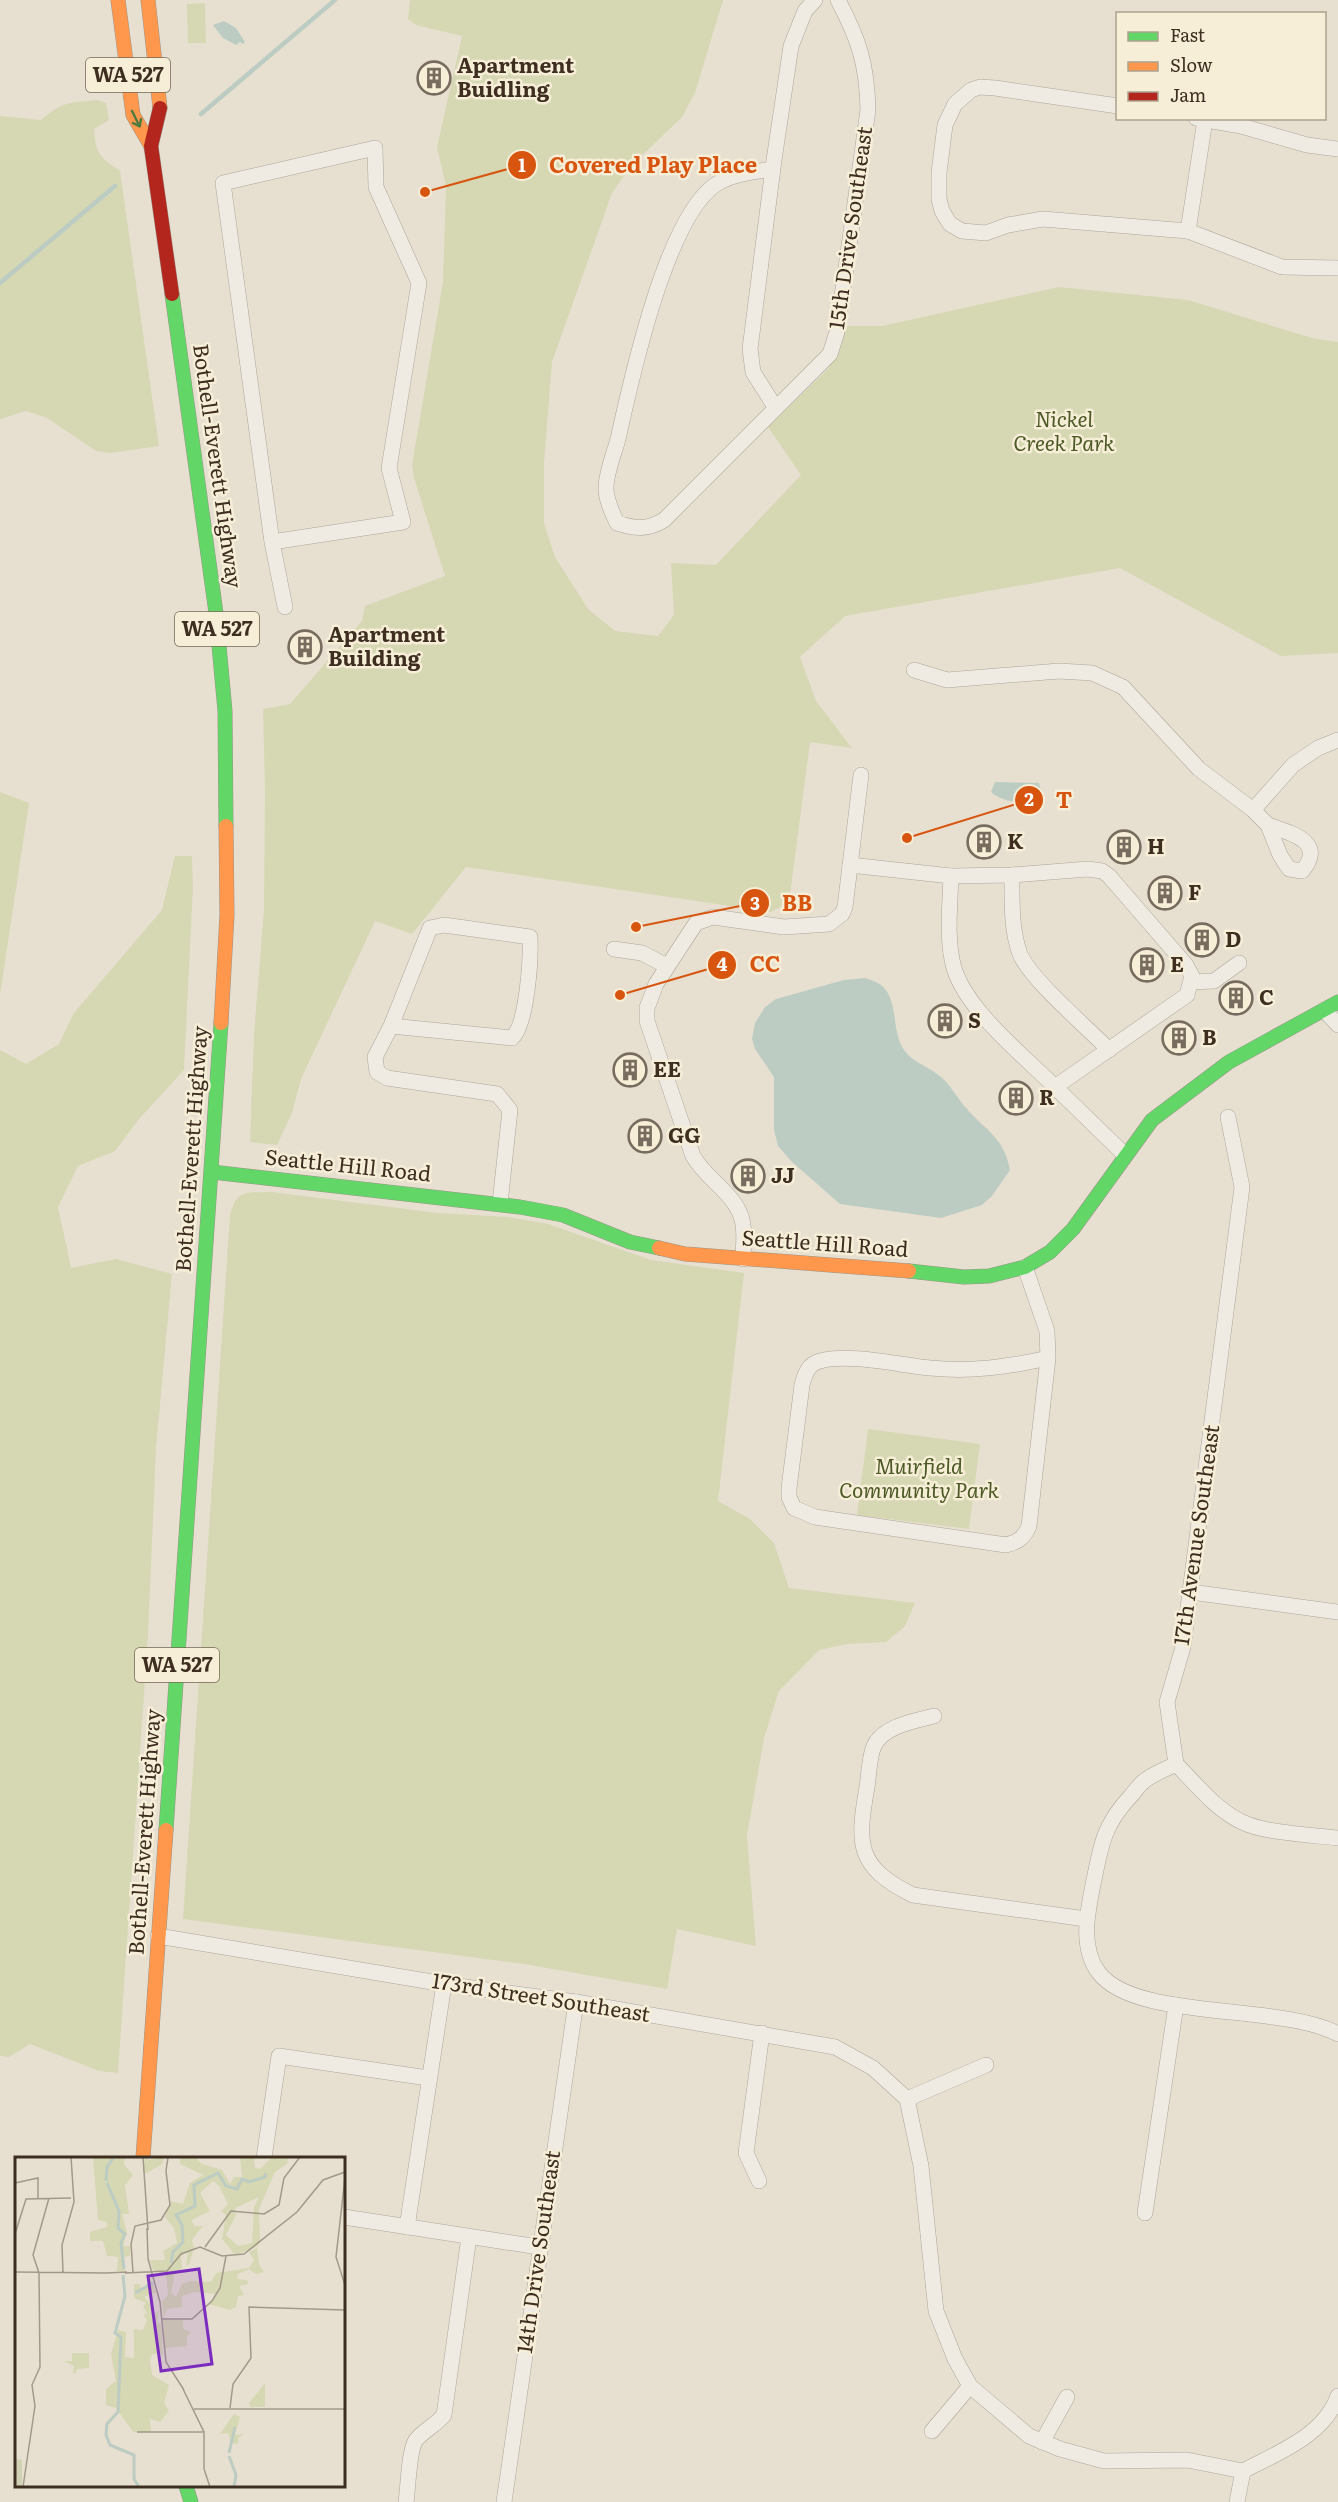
<svg xmlns="http://www.w3.org/2000/svg" width="1338" height="2502" font-family="Literata,serif">
<style>
.green{fill:#d6d7b3}
.water{fill:#bcccc2}
.lines{fill:none;stroke-linecap:round;stroke-linejoin:round}
.stream{stroke:#bcccc2;stroke-width:4.5}
.street-casing{stroke:#ada599;stroke-width:16}
.fast-casing{stroke:#9c958a;stroke-width:15}
.slow-casing{stroke:#9c958a;stroke-width:15}
.jam-casing{stroke:#9c958a;stroke-width:15}
.street{stroke:#efebe3;stroke-width:15}
.fast{stroke:#63d668;stroke-width:14}
.slow{stroke:#ff974d;stroke-width:14}
.jam{stroke:#b3261e;stroke-width:14}
.oneway{stroke:#4e7a40}
.labels{text-anchor:middle;stroke-width:5;stroke-linejoin:round;paint-order:stroke}
.shield{fill:#f7eed8;stroke:#756857;stroke-width:1.5}
.shield-label{font-size:20px;font-weight:bold;fill:#3d2e20}
.poi-label{font-size:21px;font-weight:bold;fill:#3d2e20;stroke:#f7eed8;text-anchor:start}
.street-label{font-size:21px;fill:#3d2e20;stroke:#f7eed8}
.park-label{font-size:21px;font-style:italic;fill:#4d5a26;stroke:#f7eed8}
.inset-river{fill:none;stroke:#bcccc2;stroke-width:3}
.inset-road{fill:none;stroke:#a3998a;stroke-width:1.5}
.view{fill:#7b2cbf;fill-opacity:0.15;stroke:#7b2cbf;stroke-width:3}
.inset-edge{fill:none;stroke:#3d2e20;stroke-width:3}
.leader{fill:none;stroke:#d7550e;stroke-width:2}
.callout-dot{fill:#d7550e;stroke:#f7eed8;stroke-width:2}
.mark-label{font-size:18px;text-anchor:middle;font-weight:bold;fill:#fff}
.callout-label{font-size:22px;text-anchor:middle;font-weight:bold;fill:#d7550e;stroke:#f7eed8;stroke-width:5;stroke-linejoin:round;paint-order:stroke}
</style>
<rect width="100%" height="100%" fill="#e7e0d1"/>
<g class="green">
<polygon points="410,0 723,0 695,93 682,117 630,167 612,193 552,362 544,463 544,523 555,557 588,609 615,631 658,636 674,615 671,563 716,565 801,475 768,427 828,369 847,326 882,326 1059,287 1188,300 1312,338 1338,342 1338,653 1281,656 1120,568 845,616 800,657 816,701 852,748 810,742 789,902 771,912 466,867 412,934 375,921 301,1079 292,1113 277,1145 250,1142 254,1034 264,909 265,789 263,709 290,704 362,621 365,606 445,576 414,478 412,465 443,282 446,186 437,147 462,36 416,25 408,19"/>
<polygon points="205,3 206,43 188,43 187,4"/>
<path d="M97 100 106 103 109 120 94 129C96 155 99 156 120 171L159 446 111 453 96 451 47 418 26 411 0 419V116L41 120C64 101 68 103 97 100Z"/>
<polygon points="0,792 29,803 0,995"/>
<polygon points="175,856 192,856 193,886 184,1070 139,1119 115,1151 78,1166 58,1207 71,1268 116,1259 172,1274 156,1448 148,1636 118,2073 99,2071 30,2044 9,2057 0,2056 0,1050 26,1064 59,1044 74,1013 162,910"/>
<path d="M272 1192 438 1213 508 1217 548 1224 651 1260 744 1273 718 1501 750 1519 774 1543 789 1588 915 1603 905 1626 886 1642 847 1644 819 1650 779 1691 764 1738 747 1836 756 1946 677 1929 667 1989 524 1964 183 1919 230 1215C237 1188 247 1193 272 1192Z"/>
<polygon points="868,1429 980,1444 969,1529 857,1515"/>
</g>
<g class="water">
<polygon points="224,21 236,28 245,42 243,44 240,42 236,45 223,38 213,25"/>
<path d="M995 782 1039 783 1041 792 1040 797C1026 805 1003 803 991 792Z"/>
<path d="M865 978C870 980 878 982 882 986 899 1001 891 1031 904 1050 911 1061 927 1066 937 1074 950 1083 956 1097 967 1109 986 1131 1004 1137 1010 1170L992 1196 982 1205 941 1218 840 1204 791 1161 778 1146 774 1130V1077L755 1049 752 1039 755 1023 765 1007 776 999 844 980Z"/>
</g>
<g class="lines">
<g class="stream">
<polyline points="201,114 335,0"/>
<polyline points="0,283 115,186"/>
</g>
<defs>
<g id="street">
<polyline points="1118,106 995,88 980,87 971,90 955,104 945,125 939,173 939,199 942,211 950,224 962,231 986,233 1008,225 1043,219 1188,231 1282,267 1338,268"/>
<polyline points="1196,118 1241,126 1307,145 1338,149"/>
<path d="M772 169C754 172 731 174 715 185 666 219 631 380 618 439 614 454 606 473 606 488 606 500 612 512 617 523 636 529 647 530 664 520L830 354 837 332 868 110C867 64 859 40 838 0"/>
<polyline points="1188,231 1205,120"/>
<polyline points="775,407 753,372 750,349 774,160 791,46 805,11 815,0"/>
<polyline points="272,542 403,522 389,468 419,283 376,187 375,148 223,183 272,542 285,607"/>
<path d="M914 670 947 680 1059 671 1092 673 1123 687 1199 769 1253 810 1268 825 1280 855 1289 869 1302 871C1327 842 1291 833 1268 825"/>
<polyline points="1253,810 1293,765 1318,748 1338,740"/>
<polyline points="850,865 951,876 1012,875 1088,869 1102,871 1109,876 1186,965 1192,976 1187,995 1055,1087 1125,1155"/>
<path d="M1012 875C1012 901 1011 930 1020 954 1031 980 1087 1027 1109 1050"/>
<path d="M951 876C950 906 946 940 954 968 967 1011 1024 1056 1055 1087"/>
<polyline points="614,949 642,953 667,966"/>
<polyline points="1192,982 1214,981 1239,963"/>
<polyline points="1324,1010 1338,1025"/>
<path d="M391 1026 512 1038C527 1025 531 959 530 937L444 925 430 928 391 1026 375 1057 377 1072 387 1078 497 1094 510 1110 500 1203"/>
<path d="M1228 1117 1242 1187 1183 1647 1167 1702 1176 1764C1166 1769 1153 1774 1144 1781 1138 1786 1134 1793 1129 1798 1104 1825 1101 1845 1094 1880 1088 1909 1079 1947 1099 1973 1136 2021 1280 2003 1338 2034"/>
<path d="M743 1259C743 1248 745 1236 743 1225 740 1196 706 1180 693 1156L647 1021V1008L656 984 696 923 713 917 784 927 829 924 842 914 845 907 861 775"/>
<path d="M1025 1267 1047 1331 1048 1358 1029 1526C1024 1538 1018 1542 1006 1545L815 1517 794 1508 789 1497V1488L802 1385C805 1374 808 1364 820 1361 849 1353 899 1365 930 1368 971 1372 1008 1367 1048 1358"/>
<polyline points="1191,1592 1338,1612"/>
<path d="M934 1716C915 1721 883 1726 874 1746 869 1757 869 1775 867 1787 857 1844 856 1867 913 1895L1086 1919"/>
<path d="M1176 1764C1196 1784 1216 1810 1242 1822 1264 1833 1312 1835 1338 1838"/>
<polyline points="158,1936 444,1984 576,2002 835,2047 873,2068 907,2099"/>
<polyline points="907,2099 921,2166 936,2311 955,2359 970,2386 1029,2436 1060,2449 1104,2461 1187,2460 1243,2471"/>
<polyline points="907,2099 986,2065"/>
<polyline points="264,2158 279,2056 428,2078"/>
<polyline points="759,2181 746,2153 762,2033"/>
<polyline points="1145,2213 1176,2005"/>
<polyline points="344,2217 539,2247"/>
<polyline points="407,2227 444,1984"/>
<polyline points="932,2431 970,2386"/>
<polyline points="1042,2442 1067,2397"/>
<path d="M1243 2471C1277 2453 1324 2436 1338 2396"/>
<path d="M406 2502C408 2489 409 2449 416 2440 424 2430 436 2425 444 2415L469 2237"/>
<polyline points="504,2502 576,2002"/>
<polyline points="1237,2502 1243,2471"/>
</g>
<g id="fast">
<polyline points="172,294 216,613 225,711 226,826"/>
<polyline points="212,1172 520,1207 563,1215 630,1242 659,1248"/>
<polyline points="909,1271 964,1277 989,1276 1025,1267 1050,1252 1073,1229 1152,1120 1229,1062 1338,1002"/>
<polyline points="166,1830 221,1023"/>
<polyline points="186,2486 191,2502"/>
</g>
<g id="slow">
<polyline points="118,0 133,115 151,146"/>
<polyline points="148,0 160,108"/>
<polyline points="221,1023 227,915 226,826"/>
<polyline points="659,1248 685,1254 909,1271"/>
<polyline points="143,2158 166,1830"/>
</g>
<polyline id="jam" points="160,108 151,146 172,294"/>
</defs>
<use href="#street" class="street-casing"/>
<use href="#fast" class="fast-casing"/>
<use href="#slow" class="slow-casing"/>
<use href="#jam" class="jam-casing"/>
<use href="#street" class="street"/>
<use href="#fast" class="fast"/>
<use href="#slow" class="slow"/>
<use href="#jam" class="jam"/>
</g>
<defs><path id="oneway-shaft" d="M-6 0H5M1.5-3L5.5 0L1.5 3" fill="none" stroke-width="1.6" stroke-linecap="round" stroke-linejoin="round" transform="scale(1.5)"/></defs>
<use class="oneway" href="#oneway-shaft" transform="translate(136 119) rotate(64)"/>
<defs>
<symbol id="building-ring" viewBox="-11 -11 22 22"><circle r="9.5" fill="#f7eed8" stroke="#786c5e" stroke-width="1.5"/><path d="M-4-6H4V6H1V3H-1V6H-4ZM-2.5-4.3h1.7v1.8h-1.7ZM.8-4.3h1.7v1.8H.8ZM-2.5-1h1.7V.8h-1.7ZM.8-1h1.7V.8H.8Z" fill="#786c5e"/></symbol>
</defs>
<g fill-rule="evenodd">
<use href="#building-ring" x="415" y="59" width="38" height="38"/>
<use href="#building-ring" x="286" y="628" width="38" height="38"/>
<use href="#building-ring" x="965" y="823" width="38" height="38"/>
<use href="#building-ring" x="1105" y="828" width="38" height="38"/>
<use href="#building-ring" x="1146" y="874" width="38" height="38"/>
<use href="#building-ring" x="1183" y="921" width="38" height="38"/>
<use href="#building-ring" x="1128" y="946" width="38" height="38"/>
<use href="#building-ring" x="1217" y="979" width="38" height="38"/>
<use href="#building-ring" x="926" y="1002" width="38" height="38"/>
<use href="#building-ring" x="1160" y="1019" width="38" height="38"/>
<use href="#building-ring" x="611" y="1051" width="38" height="38"/>
<use href="#building-ring" x="997" y="1079" width="38" height="38"/>
<use href="#building-ring" x="626" y="1117" width="38" height="38"/>
<use href="#building-ring" x="729" y="1157" width="38" height="38"/>
</g>
<g class="labels">
<g class="shield">
<rect x="86" y="58" width="84" height="34" rx="4.5"/>
<rect x="175" y="612" width="84" height="34" rx="4.5"/>
<rect x="135" y="1648" width="84" height="34" rx="4.5"/>
</g>
<g class="shield-label">
<text x="128" y="82">WA 527</text>
<text x="217" y="636">WA 527</text>
<text x="177" y="1672">WA 527</text>
</g>
<g class="poi-label">
<text x="457" y="73">Apartment<tspan x="457" dy="24">Buidling</tspan></text>
<text x="328" y="642">Apartment<tspan x="328" dy="24">Building</tspan></text>
<text x="1007" y="849">K</text>
<text x="1147" y="854">H</text>
<text x="1188" y="900">F</text>
<text x="1225" y="947">D</text>
<text x="1170" y="972">E</text>
<text x="1259" y="1005">C</text>
<text x="968" y="1028">S</text>
<text x="1202" y="1045">B</text>
<text x="653" y="1077">EE</text>
<text x="1039" y="1105">R</text>
<text x="668" y="1143">GG</text>
<text x="771" y="1183">JJ</text>
</g>
<g class="street-label">
<text transform="translate(851 228) rotate(-82)" y="7">15th Drive Southeast</text>
<text transform="translate(217 466) rotate(82)" y="7">Bothell-Everett Highway</text>
<text transform="translate(192 1149) rotate(-86)" y="7">Bothell-Everett Highway</text>
<text transform="translate(348 1166) rotate(6)" y="7">Seattle Hill Road</text>
<text transform="translate(825 1244) rotate(4)" y="7">Seattle Hill Road</text>
<text transform="translate(1197 1535) rotate(-82)" y="7">17th Avenue Southeast</text>
<text transform="translate(145 1832) rotate(-86)" y="7">Bothell-Everett Highway</text>
<text transform="translate(541 1998) rotate(9)" y="7">173rd Street Southeast</text>
<text transform="translate(539 2252) rotate(-82)" y="7">14th Drive Southeast</text>
</g>
<g class="park-label">
<text x="1064" y="427">Nickel<tspan x="1064" dy="24">Creek Park</tspan></text>
<text x="919" y="1474">Muirfield<tspan x="919" dy="24">Community Park</tspan></text>
</g>
</g>
<g transform="translate(15 2157)">
<rect width="330" height="330" fill="#e7e0d1"/>
<path d="M78 0H110L109 8 118 18 110 28 114 57H107L112 76 108 89H115V98L108 101 110 114H102L103 100 92 99 88 84H75V75L92 70V65L83 63ZM130 0 134 3 149 0 147 7 132 16H128ZM165 0H180L187 7 207 13 215 27 219 20H227L225 0H239L240 11 245 12 257 0H273L272 7 260 15 244 52 245 86 241 90 220 98 207 82 211 58 206 54 213 47 204 29 198 24 185 36 195 54 176 63 180 69H188L177 83 179 91 174 107 171 109 173 94 166 100 167 112 160 115 156 136 161 140 167 127 175 124 196 125 201 116 234 111 239 103 234 95 242 91 244 107 249 115 241 117 234 112 223 117 222 122 232 123 233 127 224 129 229 138 223 139 221 150 215 153 193 147 202 137 179 135 167 139V150L152 152 149 161 147 145 153 138 151 118 138 113 134 103H150L148 94 162 86 159 71 150 60 156 44 168 47 175 26 188 18 165 7ZM244 40 239 50 237 86 223 89 211 78 221 58 220 51ZM136 123 141 135 129 140 138 149V159L144 153 142 165 146 167 148 197H137L135 203 137 218 154 228 149 246 154 254 145 265 135 262 136 275H118L101 251 91 248V232L101 224 96 197 103 173 111 175 110 200 119 201V172L128 173 132 163 128 158 132 157 128 149 131 146 119 141V127H125L126 133ZM148 163H168V172L176 175 172 179V189L150 191ZM57 196H74V211L62 212 61 216 58 217 59 209 49 204H57ZM250 226V250H235L234 246ZM219 257 225 260 220 278 229 277 223 281V287L216 286 213 276 205 277Z" fill="#d6d7b3" fill-rule="evenodd"/>
<path d="M0 302 7 303V330H0Z" fill="#d1d1b3"/>
<path class="inset-river" d="M91 24 92 10 99 0M92 26 104 54 103 71 110 77 106 86 109 112M156 106 158 95 168 85 167 68 161 58 180 49 179 28 203 16 211 29 222 32 227 22 234 25 250 20 251 16M108 118 110 139 100 176 106 180 103 255 92 267 91 278 95 288 119 298V322L124 330M120 136 138 126M214 296 220 270M214 299 221 318 219 330"/>
<path class="inset-road" d="M128 0 133 73M330 21 321 100 330 128M0 26 23 21V41M132 71 133 102 145 145 151 205 169 233M0 77 11 42 56 41M190 90 216 54 249 57 264 48 269 21 285 0M0 115 93 116M118 115 116 87 120 69 146 63 155 48 151 14 153 0M48 116 47 88 59 45 56 0M91 116 112 115M110 116 152 114 166 97 185 90 207 99 229 97 282 55 308 23 330 15M147 162H177L197 144 205 131 211 99M168 232 189 275V312L195 330M215 251 218 227 236 201 234 150 330 153M179 252H330M122 275H188M8 330 20 249 17 228 25 210 24 116 18 98 34 41"/>
<path class="view" d="M184 112 197 207 146 214 133 119Z"/>
<rect width="330" height="330" class="inset-edge"/>
</g>
<path class="leader" d="M425 192L522 165M907 838L1029 800M636 927L755 903M620 995L722 965"/>
<g class="callout-dot">
<circle cx="425" cy="192" r="6"/>
<circle cx="907" cy="838" r="6"/>
<circle cx="636" cy="927" r="6"/>
<circle cx="620" cy="995" r="6"/>
<circle cx="522" cy="165" r="15"/>
<circle cx="1029" cy="800" r="15"/>
<circle cx="755" cy="903" r="15"/>
<circle cx="722" cy="965" r="15"/>
</g>
<g class="mark-label">
<text x="522" y="172">1</text>
<text x="1029" y="806">2</text>
<text x="755" y="910">3</text>
<text x="722" y="971">4</text>
</g>
<g class="callout-label">
<text x="653" y="173">Covered Play Place</text>
<text x="1064" y="808">T</text>
<text x="797" y="911">BB</text>
<text x="765" y="972">CC</text>
</g>
<rect x="1116" y="12" width="210" height="108" fill="#f7eed8" stroke="#ada18e" stroke-width="1.5"/>
<rect x="1128" y="32" width="30" height="9" fill="#63d668" stroke="#ada18e" stroke-width="1.5"/>
<text x="1170" y="42" font-size="18" fill="#3d2e20">Fast</text>
<rect x="1128" y="62" width="30" height="9" fill="#ff974d" stroke="#ada18e" stroke-width="1.5"/>
<text x="1170" y="72" font-size="18" fill="#3d2e20">Slow</text>
<rect x="1128" y="92" width="30" height="9" fill="#b3261e" stroke="#ada18e" stroke-width="1.5"/>
<text x="1170" y="102" font-size="18" fill="#3d2e20">Jam</text>
</svg>
